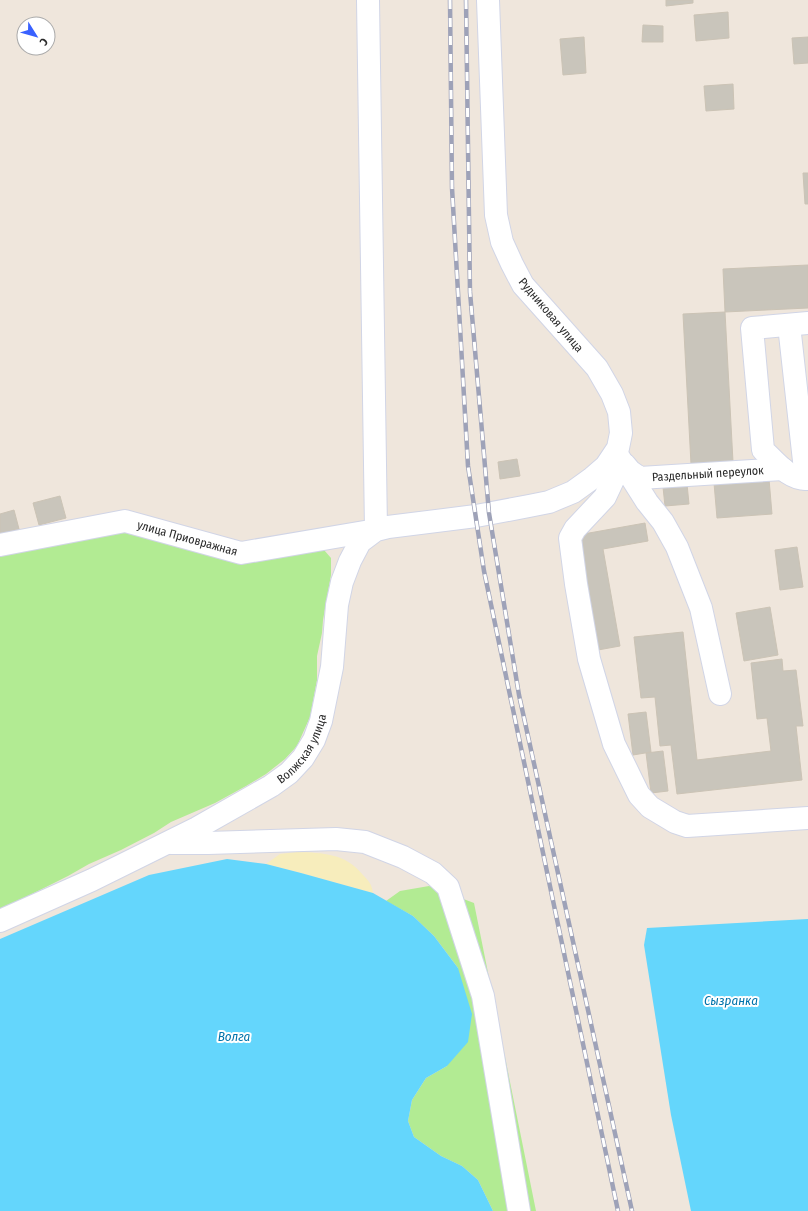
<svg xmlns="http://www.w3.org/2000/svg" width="808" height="1211" font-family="'Fira Sans Condensed',sans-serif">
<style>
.green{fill:#b2eb93}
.sand{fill:#f7edbc}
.water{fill:#64d6fc}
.building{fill:#c9c5bb;stroke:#cbc3b5}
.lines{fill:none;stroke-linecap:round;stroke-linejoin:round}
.minor-casing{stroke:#d1d5e6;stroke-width:24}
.minor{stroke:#fff;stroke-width:22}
.rail-casing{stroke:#9ea2b8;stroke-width:4.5}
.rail{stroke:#fff;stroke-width:3;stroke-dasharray:9;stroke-linecap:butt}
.labels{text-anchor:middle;stroke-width:4;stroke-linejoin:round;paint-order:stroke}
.street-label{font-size:12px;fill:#2b2b2b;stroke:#fff}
.water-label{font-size:13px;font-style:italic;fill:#0073ab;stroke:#fff}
</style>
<rect width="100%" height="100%" fill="#efe6dc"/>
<g class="green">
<polygon points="120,531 233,560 290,553 324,550 331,558 331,575 323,620 322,633 317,656 317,680 310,717 297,746 285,759 266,774 246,786 215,803 171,822 154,833 121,850 89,864 68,876 0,910 0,554"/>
<polygon points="429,886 474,903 536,1211 493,1211 478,1180 462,1166 441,1156 414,1137 408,1121 412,1100 426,1078 447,1066 458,968 434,936 413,916 386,901 400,891"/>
</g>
<path class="sand" d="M297 852C323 853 345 853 363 875 369 881 372 885 373 893L301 873 266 864 280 854Z"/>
<g class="water">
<polygon points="227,859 266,864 301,873 373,893 413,916 434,936 458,968 472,1014 468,1042 447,1066 426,1078 412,1100 408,1121 414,1137 441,1156 462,1166 478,1180 493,1211 0,1211 0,939 149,875"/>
<polygon points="808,919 808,1211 691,1211 671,1115 644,945 647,928"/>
</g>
<g class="building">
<polygon points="666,0 693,0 693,3 666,6"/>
<polygon points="728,12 729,38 696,41 694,15"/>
<polygon points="643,25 663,26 663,42 642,42"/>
<polygon points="584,37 586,73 563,75 560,39"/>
<polygon points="808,37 808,63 794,64 792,38"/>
<polygon points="733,84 734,109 706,111 704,86"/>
<polygon points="803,173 808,173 808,204 805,204"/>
<polygon points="808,265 808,308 725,312 723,269"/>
<polygon points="725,312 733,462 691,464 683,314"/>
<polygon points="517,459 520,476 500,479 498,462"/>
<polygon points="769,479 772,514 717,518 714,483"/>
<polygon points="687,484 689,504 665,506 663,487"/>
<polygon points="60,496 66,518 39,525 33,503"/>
<polygon points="14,510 19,529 0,534 0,514"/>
<polygon points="645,523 648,541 603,549 620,646 598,650 578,535"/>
<polygon points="797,547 803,587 780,590 775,550"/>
<polygon points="770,607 778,655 744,661 736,613"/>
<polygon points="683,632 697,760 771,751 767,718 757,719 751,663 782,659 783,671 796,670 803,726 796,726 802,780 677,794 671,745 660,746 655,697 641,698 634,637"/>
<polygon points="646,712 651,752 633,755 628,714"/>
<polygon points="663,751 668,791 651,793 646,753"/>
</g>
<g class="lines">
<defs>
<g id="minor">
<path d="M808 323 752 328 763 450C776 462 789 480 808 479"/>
<polyline points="789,325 806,479"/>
<polyline points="616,453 613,480 605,497 575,529 570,538 576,584 589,659 614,744 639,795 650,807 675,822 687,826 808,818"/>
<polyline points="616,453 647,502 663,522 677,547 701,608 720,694"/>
<path id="s1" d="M625 465 630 471 640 478 783 469"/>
<path id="s2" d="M0 545 125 521 241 553 376 530 368 0"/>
<polyline points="171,843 208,843 336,839 365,842 403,857 433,873 448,887 483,996 519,1211"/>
<path id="s3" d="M0 921 92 880 197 828 271 786 289 773 303 758 314 740 321 721 332 667 337 605 342 582 350 561 360 542 376 530 388 527 476 516 529 506 549 502 573 492 591 479 606 466 618 448 621 433 619 412 612 394 597 368 523 285 512 264 502 242 496 215 488 0"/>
</g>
</defs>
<use href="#minor" class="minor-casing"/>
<use href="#minor" class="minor"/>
<defs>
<g id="rail">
<polyline points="450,0 452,188 468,466 484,571 618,1211"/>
<polyline points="466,0 470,292 489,513 519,695 632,1211"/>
</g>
</defs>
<use href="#rail" class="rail-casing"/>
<use href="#rail" class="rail"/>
</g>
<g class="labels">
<g class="street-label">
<text transform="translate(551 315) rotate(50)" y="4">Рудниковая улица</text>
<text dy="4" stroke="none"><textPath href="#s1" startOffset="88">Раздельный переулок</textPath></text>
<text dy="4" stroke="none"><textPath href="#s2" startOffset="192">улица Приовражная</textPath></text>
<text dy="4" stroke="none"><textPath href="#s3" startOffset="353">Волжская улица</textPath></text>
</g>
<g class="water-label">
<text x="731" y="1005">Сызранка</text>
<text x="234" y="1041">Волга</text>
</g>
</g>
<g transform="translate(36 36) rotate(127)"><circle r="19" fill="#ffffff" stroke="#aaaaaa"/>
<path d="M0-3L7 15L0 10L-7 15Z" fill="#3961ff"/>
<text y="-6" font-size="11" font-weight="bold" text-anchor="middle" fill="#2b2b2b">С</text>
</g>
</svg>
